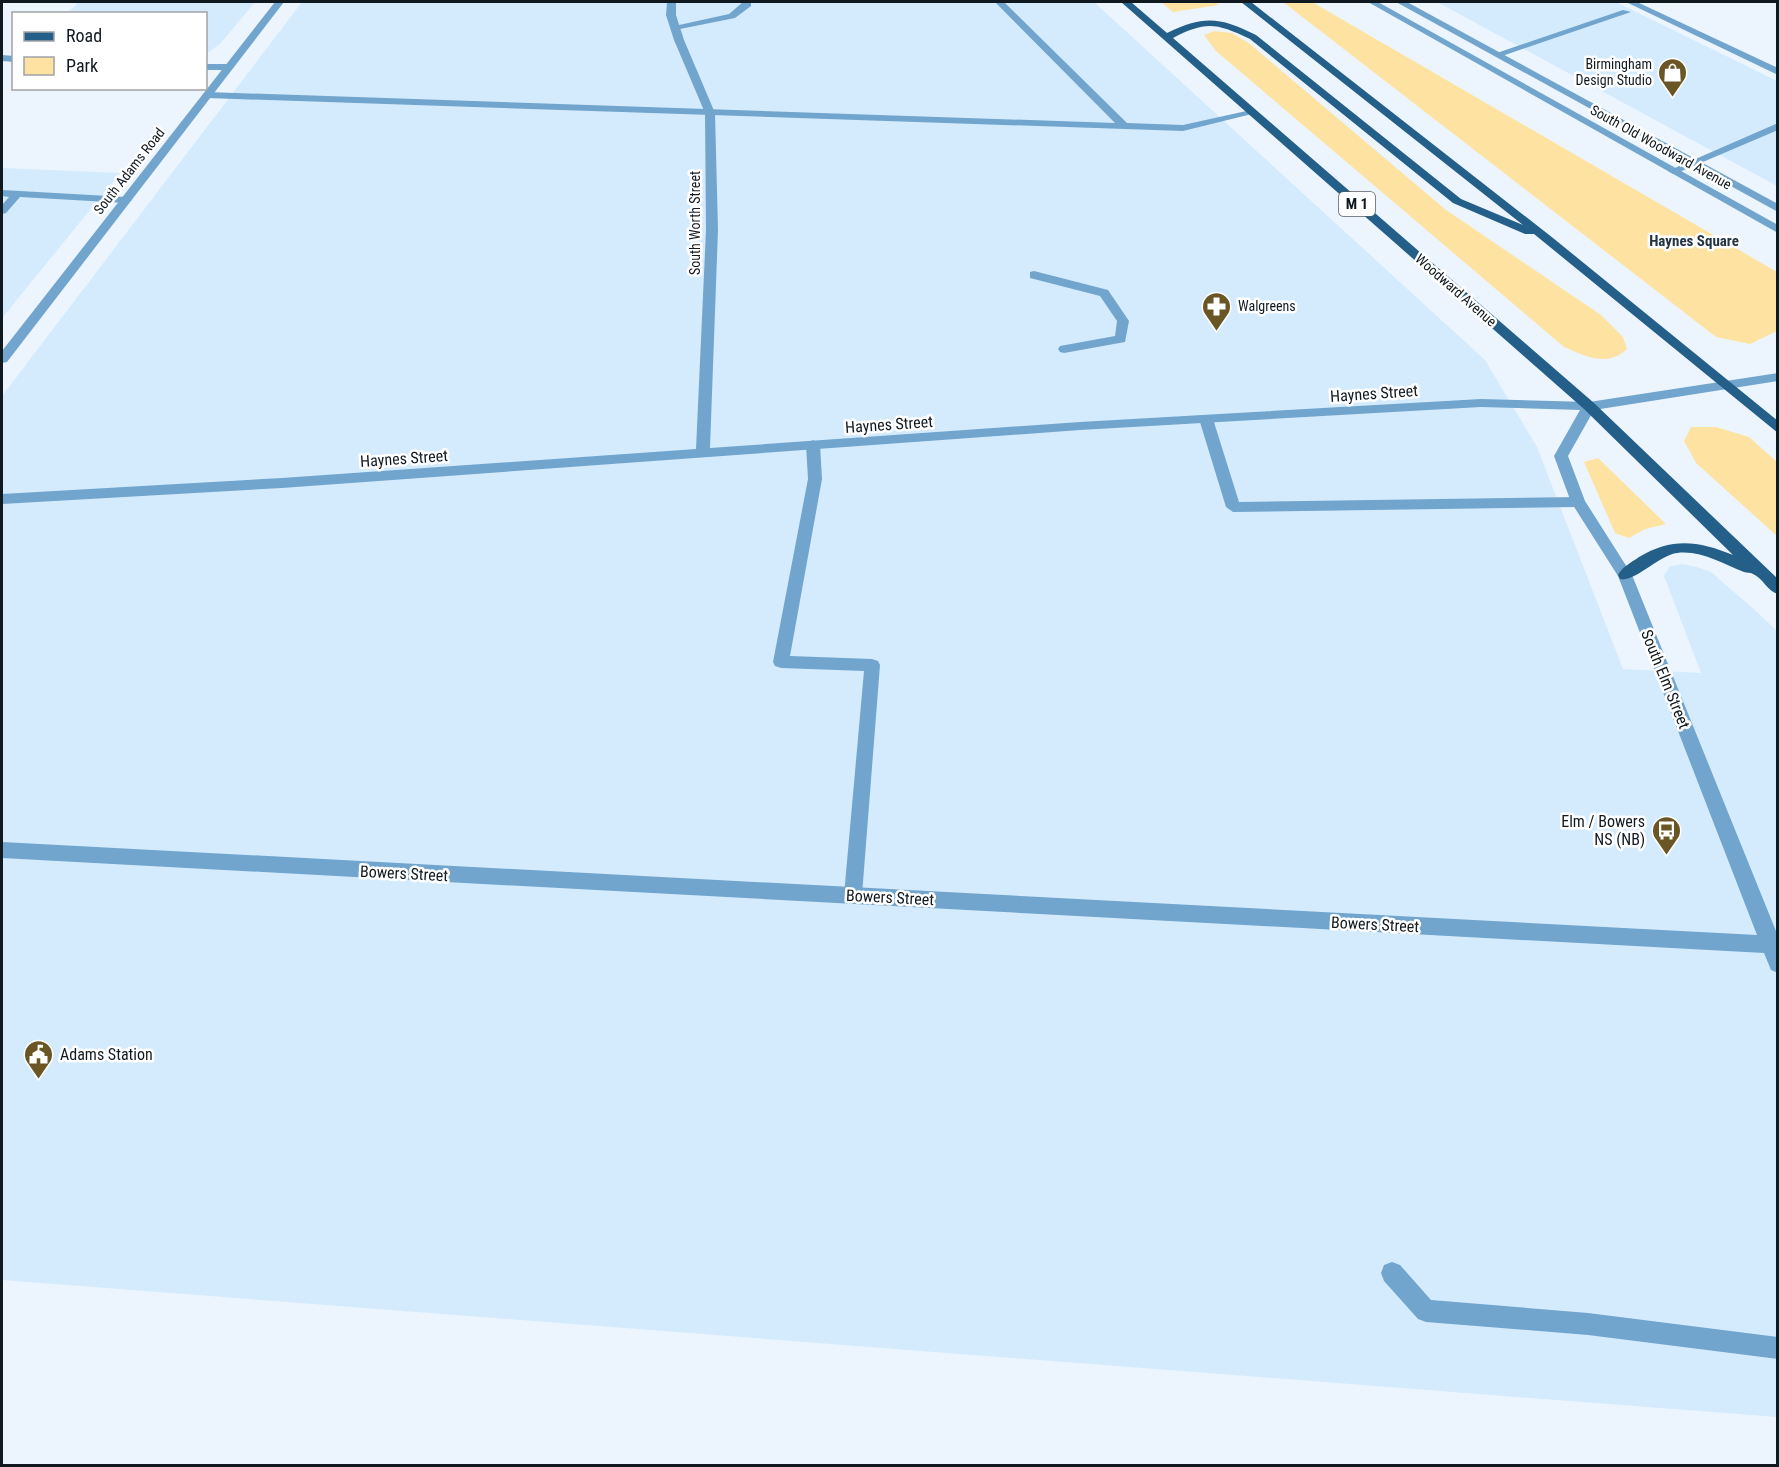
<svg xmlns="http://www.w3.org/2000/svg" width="1779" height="1467" font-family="'Roboto Condensed',sans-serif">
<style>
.built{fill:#d4ebfe}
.green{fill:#fee2a1}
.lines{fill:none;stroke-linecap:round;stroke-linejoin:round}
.service{fill:#72a5cd;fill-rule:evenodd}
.minor{fill:#72a5cd;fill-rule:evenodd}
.tertiary{fill:#72a5cd;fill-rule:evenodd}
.primary{fill:#245f89;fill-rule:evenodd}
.labels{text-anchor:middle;stroke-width:5;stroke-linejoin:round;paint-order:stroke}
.far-poi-label{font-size:14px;fill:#111920;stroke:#fff;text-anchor:end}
.far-street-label{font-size:14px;fill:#111920;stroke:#fff}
.shield{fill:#fff;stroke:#585e63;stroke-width:1.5}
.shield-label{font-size:15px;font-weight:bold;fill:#111920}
.far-neighbourhood-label{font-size:15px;font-weight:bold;fill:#223443;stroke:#fff}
.street-label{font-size:16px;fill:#111920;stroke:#fff}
.poi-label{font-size:16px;fill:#111920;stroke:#fff;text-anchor:end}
</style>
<rect width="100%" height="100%" fill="#ecf5fd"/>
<g class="built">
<polygon points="79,2 255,2 220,44 206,54 206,14 67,13"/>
<polygon points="302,2 1094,2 1485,360 1537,447 1623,669 1701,673 1664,576 1669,567 1682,564 1697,567 1711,572 1756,611 1777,631 1777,1417 2,1280 2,396"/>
<polygon points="1437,2 1616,2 1777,81 1777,186"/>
<polygon points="2,168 120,173 2,318"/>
</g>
<g class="green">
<polygon points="1161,2 1214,2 1219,5 1173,12"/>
<polygon points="1283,2 1312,2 1777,272 1777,331 1750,344 1716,337"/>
<path d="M1214 31 1232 33 1250 44 1446 210 1601 315 1623 337 1627 349C1607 368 1585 356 1564 347L1216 51 1204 35Z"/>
<polygon points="1691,427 1716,427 1749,437 1777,462 1777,536 1696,463 1684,441"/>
<polygon points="1598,458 1666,524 1645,529 1629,538 1615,533 1584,462"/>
</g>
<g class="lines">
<g class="service">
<polygon points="743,2 751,2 751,6 735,18 675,30 670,27 729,14"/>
<polygon points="995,2 1004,2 1127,123 1183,125 1251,110 1256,113 1183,131 207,98 202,95 207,92 1115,123"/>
<polygon points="1626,2 1637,2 1778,68 1778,75"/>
<polygon points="1623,10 1631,12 1502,56 1494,54"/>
<polygon points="2,190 126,197 132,200 126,203 20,197 6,213 2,214 2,205 9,197 2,196"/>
<polygon points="1034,271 1108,290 1129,321 1125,342 1064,353 1060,352 1058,349 1060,346 1115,336 1117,321 1100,296 1030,278 1030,272"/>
<polygon points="1206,415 1213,419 1239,502 1578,497 1585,502 1578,507 1233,512 1226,507 1199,419"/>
<polygon points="813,440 820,445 822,479 790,656 872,659 878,661 880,665 862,895 859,901 853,903 847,901 844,895 864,671 781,668 775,666 773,662 808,479 806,445"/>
<polygon points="1392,1262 1400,1265 1431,1300 1588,1313 1778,1337 1778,1359 1588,1335 1426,1322 1418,1319 1384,1281 1381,1273 1384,1265"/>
</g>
<g class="minor">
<polygon points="667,2 676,2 676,15 684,40 715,113 718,230 710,448 1080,422 1481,399 1589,402 1778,373 1778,381 1594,410 1568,456 1585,501 1632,575 1778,936 1778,973 1771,970 1764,953 2,858 2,842 1757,935 1618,576 1571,502 1554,456 1580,410 1481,407 1080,430 282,488 2,504 2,494 282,478 696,449 706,230 705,113 674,40 666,15"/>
<polygon points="2,55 14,56 14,62 2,61"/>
<polygon points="206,64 229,64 234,67 229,70 206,70"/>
<polygon points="1778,123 1778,130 1677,173 1673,174 1668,171"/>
</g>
<g class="tertiary">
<polygon points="275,2 284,2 7,362 2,363 2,351"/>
<polygon points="1368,2 1378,2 1778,225 1778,233"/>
<polygon points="1396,2 1407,2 1778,204 1778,212"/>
</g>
<path class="primary" d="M1121 2H1131L1167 33C1204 15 1220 17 1256 35L1461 199 1523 225 1241 2H1251L1553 238 1778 421V433L1534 234H1525L1453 203 1250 39C1216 23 1206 21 1173 38L1594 403 1778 579V594C1767 591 1763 578 1753 574 1750 572 1747 573 1744 572 1722 564 1702 550 1677 553 1659 555 1634 583 1620 579L1618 575C1622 567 1632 562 1639 557 1672 537 1699 541 1733 555L1584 409Z"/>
</g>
<defs>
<symbol id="shop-pin" viewBox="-11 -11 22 30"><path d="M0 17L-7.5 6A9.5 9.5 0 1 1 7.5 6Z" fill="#6a5625" stroke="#fff"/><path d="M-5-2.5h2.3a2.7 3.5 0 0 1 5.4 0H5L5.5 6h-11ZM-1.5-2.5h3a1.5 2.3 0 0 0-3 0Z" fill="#fff"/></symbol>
<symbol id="pharmacy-pin" viewBox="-11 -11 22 30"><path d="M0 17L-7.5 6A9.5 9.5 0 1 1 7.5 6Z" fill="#6a5625" stroke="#fff"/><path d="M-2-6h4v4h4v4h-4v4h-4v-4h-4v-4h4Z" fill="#fff"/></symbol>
<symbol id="bus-pin" viewBox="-11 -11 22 30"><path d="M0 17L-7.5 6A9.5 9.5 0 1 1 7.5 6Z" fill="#6a5625" stroke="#fff"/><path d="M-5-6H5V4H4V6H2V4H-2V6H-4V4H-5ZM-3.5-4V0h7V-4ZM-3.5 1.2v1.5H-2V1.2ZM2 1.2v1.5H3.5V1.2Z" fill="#fff"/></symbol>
<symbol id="civic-pin" viewBox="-11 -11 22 30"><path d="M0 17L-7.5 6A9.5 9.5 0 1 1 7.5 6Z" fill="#6a5625" stroke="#fff"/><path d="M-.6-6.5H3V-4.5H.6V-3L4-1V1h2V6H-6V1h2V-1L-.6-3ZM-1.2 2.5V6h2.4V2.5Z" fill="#fff"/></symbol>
</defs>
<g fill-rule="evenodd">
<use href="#shop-pin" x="1656" y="56" width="33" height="45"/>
<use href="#pharmacy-pin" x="1200" y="290" width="33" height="45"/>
<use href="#bus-pin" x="1650" y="814" width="33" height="45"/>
<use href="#civic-pin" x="22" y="1038" width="33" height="45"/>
</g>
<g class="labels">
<g class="far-poi-label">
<text x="1652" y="69">Birmingham<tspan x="1652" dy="16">Design Studio</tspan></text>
<text x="1238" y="311" text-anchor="start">Walgreens</text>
</g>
<g class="far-street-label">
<text transform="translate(1661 147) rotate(29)" y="5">South Old Woodward Avenue</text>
<text transform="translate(129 171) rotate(-52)" y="5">South Adams Road</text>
<text transform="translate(695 223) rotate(-90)" y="5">South Worth Street</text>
<text transform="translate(1456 290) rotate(41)" y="5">Woodward Avenue</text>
</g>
<rect class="shield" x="1339" y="192" width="36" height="24" rx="4.5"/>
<g class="shield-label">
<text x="1357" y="209">M 1</text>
</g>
<g class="far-neighbourhood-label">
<text x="1694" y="246">Haynes Square</text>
</g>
<g class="street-label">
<text transform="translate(1374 393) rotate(-4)" y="6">Haynes Street</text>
<text transform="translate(889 424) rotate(-4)" y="6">Haynes Street</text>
<text transform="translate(404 458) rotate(-4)" y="6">Haynes Street</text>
<text transform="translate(1666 679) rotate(68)" y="6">South Elm Street</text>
<text transform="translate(404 873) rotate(3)" y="6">Bowers Street</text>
<text transform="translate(890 897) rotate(3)" y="6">Bowers Street</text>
<text transform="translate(1375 924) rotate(3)" y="6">Bowers Street</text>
</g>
<g class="poi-label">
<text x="1645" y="827">Elm / Bowers<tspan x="1645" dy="18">NS (NB)</tspan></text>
<text x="60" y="1060" text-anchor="start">Adams Station</text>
</g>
</g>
<rect width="1779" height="1467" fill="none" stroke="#111920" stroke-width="6"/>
<rect x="12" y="12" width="195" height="78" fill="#ffffff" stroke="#a0a3a6" stroke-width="1.5"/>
<rect x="24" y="32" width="30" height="9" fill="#245f89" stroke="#a0a3a6" stroke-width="1.5"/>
<text x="66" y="42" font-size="18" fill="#111920">Road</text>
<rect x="24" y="57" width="30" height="18" fill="#fee2a1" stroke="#a0a3a6" stroke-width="1.5"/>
<text x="66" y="72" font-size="18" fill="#111920">Park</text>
</svg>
